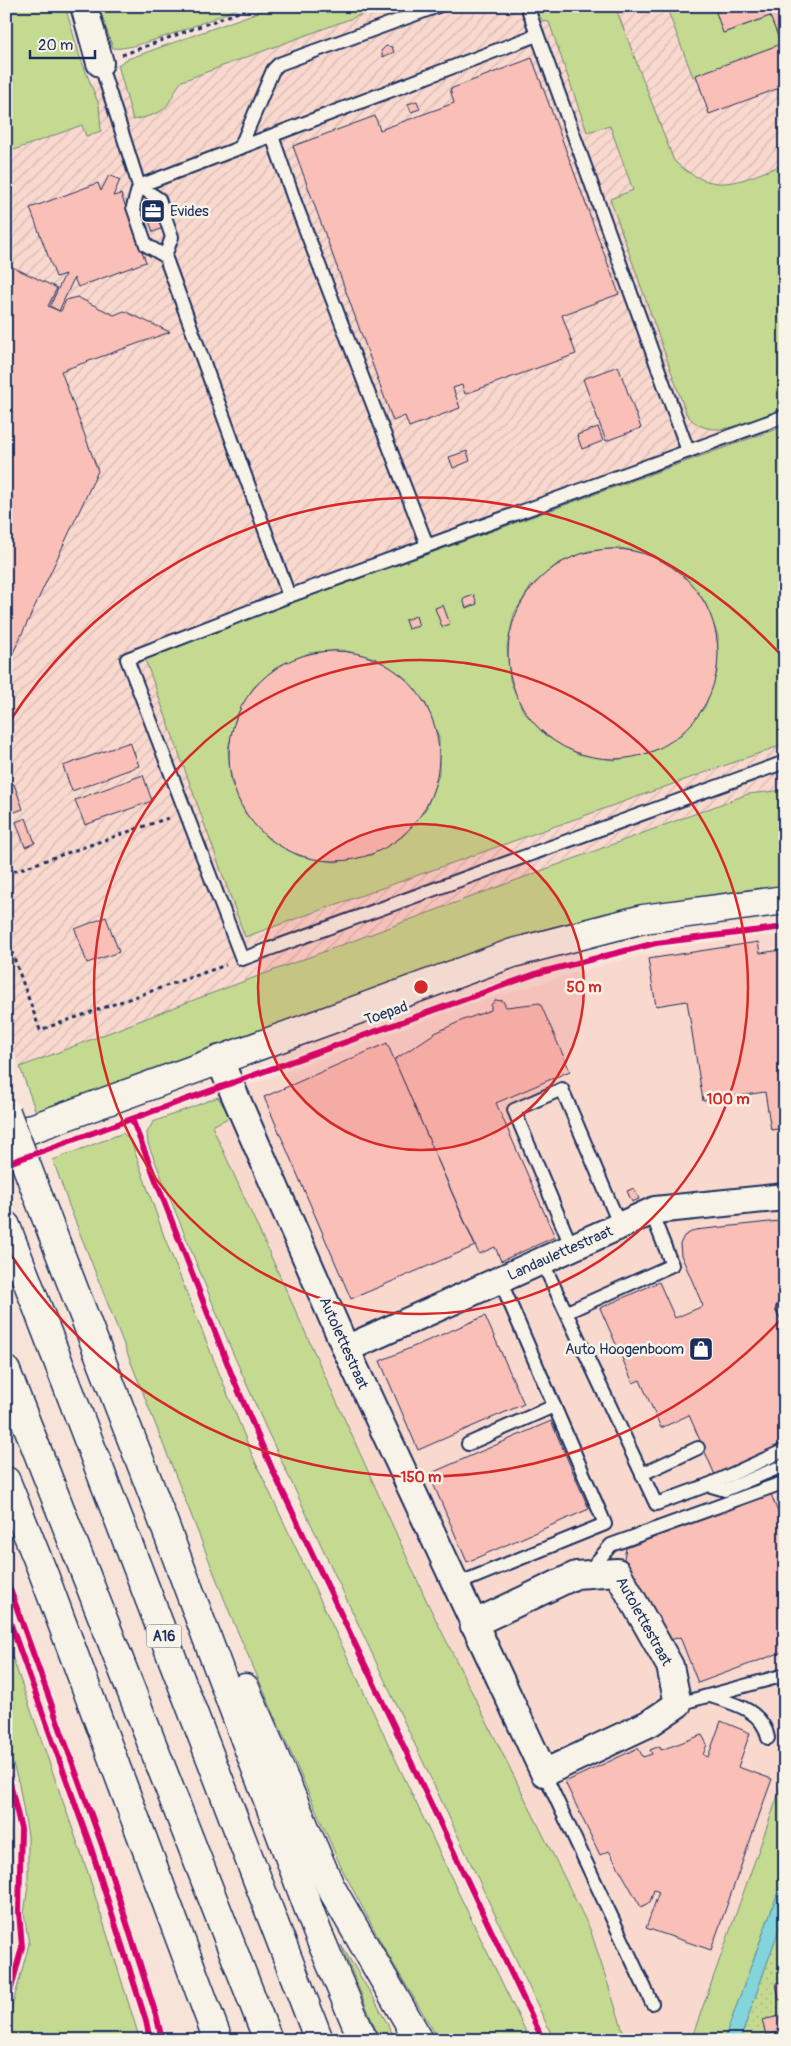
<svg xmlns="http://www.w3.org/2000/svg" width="791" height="2046" font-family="Pangolin,sans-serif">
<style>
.built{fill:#f9d8ce}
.industrial{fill:url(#industrial-furrows)}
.green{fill:#c4da90;stroke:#708477;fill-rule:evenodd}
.garden{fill:url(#garden-dots);stroke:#708477}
.water{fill:#83d4db;stroke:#5992a9}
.building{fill:#fabfb6;stroke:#1b2f5e}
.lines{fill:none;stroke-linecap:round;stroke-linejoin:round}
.service-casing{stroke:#1b2f5e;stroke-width:16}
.minor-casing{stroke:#1b2f5e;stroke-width:30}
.tertiary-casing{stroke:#1b2f5e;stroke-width:31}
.motorway-casing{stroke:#1b2f5e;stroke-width:31}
.path{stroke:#1b2f5e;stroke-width:3;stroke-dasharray:4 4;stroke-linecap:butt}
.service{stroke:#f7f3e8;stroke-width:12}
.minor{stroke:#f7f3e8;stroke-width:26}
.tertiary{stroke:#f7f3e8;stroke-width:28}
.motorway{stroke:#f7f3e8;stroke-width:28}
.motorway-bridge-casing{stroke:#1b2f5e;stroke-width:31;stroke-linecap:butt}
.motorway-bridge{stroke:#f7f3e8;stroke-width:28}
.cycleway-casing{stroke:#f7f3e8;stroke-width:9}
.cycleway{stroke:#d6006c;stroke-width:6}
.ring{fill:none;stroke:#d62828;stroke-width:2.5}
.labels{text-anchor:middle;stroke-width:5;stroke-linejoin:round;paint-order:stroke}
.shield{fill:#f7f3e8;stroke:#5d6a87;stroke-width:1}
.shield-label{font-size:14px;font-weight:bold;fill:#1b2f5e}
.poi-label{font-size:15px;fill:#1b2f5e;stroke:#f7f3e8;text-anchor:start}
.street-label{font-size:15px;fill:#1b2f5e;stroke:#f7f3e8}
.centre{fill:#d62828;stroke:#f7f3e8;stroke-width:2.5}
.ring-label{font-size:15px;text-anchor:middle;font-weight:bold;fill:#d62828;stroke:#f7f3e8;stroke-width:5;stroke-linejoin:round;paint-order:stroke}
</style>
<defs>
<pattern id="industrial-furrows" width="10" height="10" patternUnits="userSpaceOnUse" patternTransform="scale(1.25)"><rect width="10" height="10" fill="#f9d8ce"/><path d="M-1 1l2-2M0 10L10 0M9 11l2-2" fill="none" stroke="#d5bab3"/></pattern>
<pattern id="garden-dots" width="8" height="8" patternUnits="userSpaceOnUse" patternTransform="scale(1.25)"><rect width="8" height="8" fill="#c4da90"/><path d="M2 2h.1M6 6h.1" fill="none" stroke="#a8bb7f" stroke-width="1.8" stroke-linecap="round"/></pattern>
</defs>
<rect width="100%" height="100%" fill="#f8e3d9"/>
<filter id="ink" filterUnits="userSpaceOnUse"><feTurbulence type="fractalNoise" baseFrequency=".02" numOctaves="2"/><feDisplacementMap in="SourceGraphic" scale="10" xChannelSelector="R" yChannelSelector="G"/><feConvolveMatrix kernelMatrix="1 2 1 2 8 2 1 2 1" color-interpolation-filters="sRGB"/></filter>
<g filter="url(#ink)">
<polygon class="built" points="785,936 785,1774 691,2040 626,2040 590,1929 428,1604 212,1125 230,1117 218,1097 470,1004 610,963 687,946 757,937"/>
<polygon class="industrial" points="308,6 785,6 785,790 747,794 183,1004 20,1067 6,1032 6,115"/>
<g class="green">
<polygon points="6,6 65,6 80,57 99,105 101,131 86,136 82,125 6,153"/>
<path d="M98 6H244C219 16 134 52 113 48Z"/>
<path d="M275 6H385L182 81C174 89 171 105 161 111 153 116 142 118 133 120L118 65 125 60Z"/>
<path d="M537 6H615L674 161C716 198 739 181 785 164V408C756 418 709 447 686 413L610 199 633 190 610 126 587 132 549 22 543 21 538 14Z"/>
<polygon points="666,6 714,6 724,33 770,16 781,44 693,77"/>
<path d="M785 426V744L245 937 145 659 275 609ZM621 548 654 556 682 573 705 602 718 636 717 672 705 707 681 735 650 753 614 760 578 754 546 736 523 711 510 680 507 647 514 614 531 586 557 564 588 551ZM342 650 375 658 403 676 426 704 439 738V775L426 809 402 837 371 855 335 862 299 856 267 838 245 813 231 782 228 749 236 717 253 688 278 666 309 653Z"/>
<polygon points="785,790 785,888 656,904 606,913 526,934 37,1115 20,1067 183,1004 748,794"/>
<polygon points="218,1097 230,1117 212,1126 428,1604 590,1929 626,2040 554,2040 265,1426 232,1351 148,1144 147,1133 153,1122"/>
<polygon points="123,1133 131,1141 165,1239 253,1457 460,1896 530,2040 439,2040 384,1948 342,1869 233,1621 70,1208 53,1160"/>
<polygon points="6,1639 88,1873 140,2040 6,2040 6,2029 29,1944 24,1914 28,1886 28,1836 19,1784 6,1741"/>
<polygon points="785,1776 785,1873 724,2040 691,2040"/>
<path d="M6 1806C14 1842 15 1888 6 1925Z"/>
<polygon points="341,1945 373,1997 396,2040 380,2040"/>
</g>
<polygon class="garden" points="785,1912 785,2040 740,2040"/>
<polygon class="water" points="785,1873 785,1912 740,2040 724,2040"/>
<g class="building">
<polygon points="714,6 785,6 785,86 709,114 696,75 781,44 770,16 723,33"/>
<polygon points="386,46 392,47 394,52 383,57 381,51"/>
<polygon points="532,58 619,294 562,315 576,354 465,394 462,385 453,388 460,408 409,427 405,416 393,421 293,146 375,116 380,130 454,103 450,89"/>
<polygon points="417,101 420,109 411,112 408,104"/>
<polygon points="109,175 120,180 113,196 121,194 146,262 78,287 74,278 59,311 50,306 65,274 56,277 30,208 98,183 101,191"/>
<polygon points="155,206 163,228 153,232 145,210"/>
<polygon points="6,264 57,288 48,306 59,311 61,311 66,300 77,297 114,315 124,311 170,332 61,371 98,471 6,668"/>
<polygon points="618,366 641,428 606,441 583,379"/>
<polygon points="598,427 603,441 582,449 577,435"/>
<polygon points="467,451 470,461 453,468 449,457"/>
<circle cx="613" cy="654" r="105"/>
<polygon points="474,595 477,604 466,608 463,599"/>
<polygon points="443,605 450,624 442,627 435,608"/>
<polygon points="416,616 419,626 408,629 405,620"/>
<circle cx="334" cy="756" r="105"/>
<polygon points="130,742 139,766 72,791 63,766"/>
<polygon points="143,775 152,801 85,825 75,800"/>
<polygon points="14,784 23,809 12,813 6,796 6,786"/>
<polygon points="26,818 35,843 25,847 16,822"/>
<polygon points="106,917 119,952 87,963 75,929"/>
<polygon points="758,942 760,953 782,950 785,952 785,1128 771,1130 765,1092 703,1101 687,1001 656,1006 648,959"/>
<polygon points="495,1000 503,1001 506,1007 540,1003 570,1071 496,1103 555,1237 501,1261 495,1247 479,1254 394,1060 435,1033 463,1020 491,1010 491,1005"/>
<polygon points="387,1043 475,1246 351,1299 264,1097"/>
<polygon points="634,1188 639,1199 632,1202 627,1191"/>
<polygon points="779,1221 779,1227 785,1224 785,1445 715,1475 689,1415 661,1428 640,1380 633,1383 600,1308 659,1282 675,1318 703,1306 681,1255 680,1244 684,1236 695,1230"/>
<polygon points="485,1316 524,1404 418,1450 380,1361"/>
<polygon points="551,1421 589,1509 467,1562 429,1474"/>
<polygon points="771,1494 785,1531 785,1651 698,1683 680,1637 667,1641 622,1568 626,1548"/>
<polygon points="721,1721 750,1733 738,1767 772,1779 711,1950 646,1928 659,1892 654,1890 650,1902 641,1907 609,1851 600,1855 565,1782 638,1748 643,1757 652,1754 650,1750 660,1746 661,1750 702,1735 707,1744 703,1755 708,1757"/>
<polygon points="785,1982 785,1998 779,2000 776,1983"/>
<polygon points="780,2016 784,2031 766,2035 762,2020"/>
</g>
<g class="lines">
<defs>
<g id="service">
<polyline points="527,6 688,451"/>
<polyline points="100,63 139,186 133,207 146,245 165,256"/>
<polyline points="272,136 296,205 427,545"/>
<polyline points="240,148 273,70 279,64 438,6"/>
<polyline points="139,186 159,199 172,237 165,256 289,596"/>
<polyline points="139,186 537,35"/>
<polyline points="785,416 289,596 127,659 242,959 785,762"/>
<polyline points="572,1248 514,1110 562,1089 620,1226"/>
<polyline points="542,1261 656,1504 708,1485 785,1450"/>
<polyline points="783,1309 785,1313"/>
<polyline points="567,1312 672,1265 651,1212"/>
<polyline points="468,1444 554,1406"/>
<polyline points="642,1474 698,1448"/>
<polyline points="708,1485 725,1490 785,1465"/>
<polyline points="588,1572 611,1545 785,1482"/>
<polyline points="455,1585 605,1524 500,1280"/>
<path d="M710 1696C733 1703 763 1710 768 1738"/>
<polyline points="678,1704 785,1675"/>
<polyline points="544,1773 652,2003"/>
</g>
<g id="minor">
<polyline points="84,6 100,63"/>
<polyline points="219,1059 346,1349 544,1773 650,1723 678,1704 670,1666 617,1572 576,1575 473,1624"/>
<polyline points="346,1349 655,1210 785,1197"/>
</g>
<polyline id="tertiary" points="6,1138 513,953 643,919 785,900"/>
<g id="motorway">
<polyline points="46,1217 159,1510 317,1931 363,2040"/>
<polyline points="6,1226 319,2040"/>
<polyline points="6,1371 268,2040"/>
<polyline points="6,1481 44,1575 218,2040"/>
<polyline points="245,1688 330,1886 419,2040"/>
</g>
</defs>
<use href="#service" class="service-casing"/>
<use href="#minor" class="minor-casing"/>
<use href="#tertiary" class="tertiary-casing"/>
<use href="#motorway" class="motorway-casing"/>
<g class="path">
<polyline points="122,55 255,6"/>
<polyline points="6,874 171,817"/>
<polyline points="6,936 40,1030 226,965"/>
</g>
<use href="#service" class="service"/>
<use href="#minor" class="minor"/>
<use href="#tertiary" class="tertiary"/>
<use href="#motorway" class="motorway"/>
<defs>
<polyline id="motorway-bridge" points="6,1112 46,1217"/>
</defs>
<use href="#motorway-bridge" class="motorway-bridge-casing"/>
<use href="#motorway-bridge" class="motorway-bridge"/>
<defs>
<g id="cycleway">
<polyline points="132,1119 233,1378 273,1471 543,2040"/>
<polyline points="6,1164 538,973 656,943 785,927"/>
<polyline points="6,1578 102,1845 157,2018 162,2040"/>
<polyline points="6,1611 91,1848 146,2021 150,2040"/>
<polyline points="6,1766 21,1829 19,1912 22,1947 6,2007"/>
</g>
</defs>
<use href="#cycleway" class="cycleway-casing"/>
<use href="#cycleway" class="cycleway"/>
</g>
</g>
<circle cx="421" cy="987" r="163" fill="#d62828" fill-opacity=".12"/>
<g class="ring">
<circle cx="421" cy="987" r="163"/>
<circle cx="421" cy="987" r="327"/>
<path d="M782 1318A490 490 0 0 1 8 1250M8 724A490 490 0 0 1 782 656"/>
</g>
<defs>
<symbol id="office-square" viewBox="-11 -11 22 22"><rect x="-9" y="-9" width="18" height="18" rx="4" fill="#1b2f5e" stroke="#f7f3e8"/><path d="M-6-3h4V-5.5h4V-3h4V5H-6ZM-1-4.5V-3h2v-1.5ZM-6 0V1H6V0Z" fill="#fff"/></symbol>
<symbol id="shop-square" viewBox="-11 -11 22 22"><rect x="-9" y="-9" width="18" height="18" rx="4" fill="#1b2f5e" stroke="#f7f3e8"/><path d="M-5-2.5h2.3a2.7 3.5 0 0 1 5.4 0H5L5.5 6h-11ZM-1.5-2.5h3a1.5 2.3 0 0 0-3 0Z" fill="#fff"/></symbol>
</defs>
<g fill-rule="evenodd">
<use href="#office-square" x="139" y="197" width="28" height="28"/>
<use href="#shop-square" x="687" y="1335" width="28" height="28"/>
</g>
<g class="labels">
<rect class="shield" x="146.5" y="1624.5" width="35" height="23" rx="4"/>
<g class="shield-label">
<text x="164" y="1641">A16</text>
</g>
<g class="poi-label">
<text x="170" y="216">Evides</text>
<text x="684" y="1354" text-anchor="end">Auto Hoogenboom</text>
</g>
<g class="street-label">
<text transform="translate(386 1013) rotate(-19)" y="5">Toepad</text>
<text transform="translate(560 1253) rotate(-24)" y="5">Landaulettestraat</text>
<text transform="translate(344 1343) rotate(66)" y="5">Autolettestraat</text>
<text transform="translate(644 1621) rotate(61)" y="5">Autolettestraat</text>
</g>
</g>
<circle cx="421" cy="987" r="8" class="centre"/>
<g class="ring-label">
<text x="584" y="992">50 m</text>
<text x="728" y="1104">100 m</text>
<text x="421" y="1482">150 m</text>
</g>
<rect width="791" height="2046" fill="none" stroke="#f7f3e8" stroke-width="25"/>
<rect x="12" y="12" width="766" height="2021" fill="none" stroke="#1b2f5e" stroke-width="2" filter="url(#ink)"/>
<path d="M30 50v8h65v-8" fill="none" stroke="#1b2f5e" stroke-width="2.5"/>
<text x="38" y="50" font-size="15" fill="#1b2f5e" stroke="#f7f3e8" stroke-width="4" paint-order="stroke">20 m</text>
</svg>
